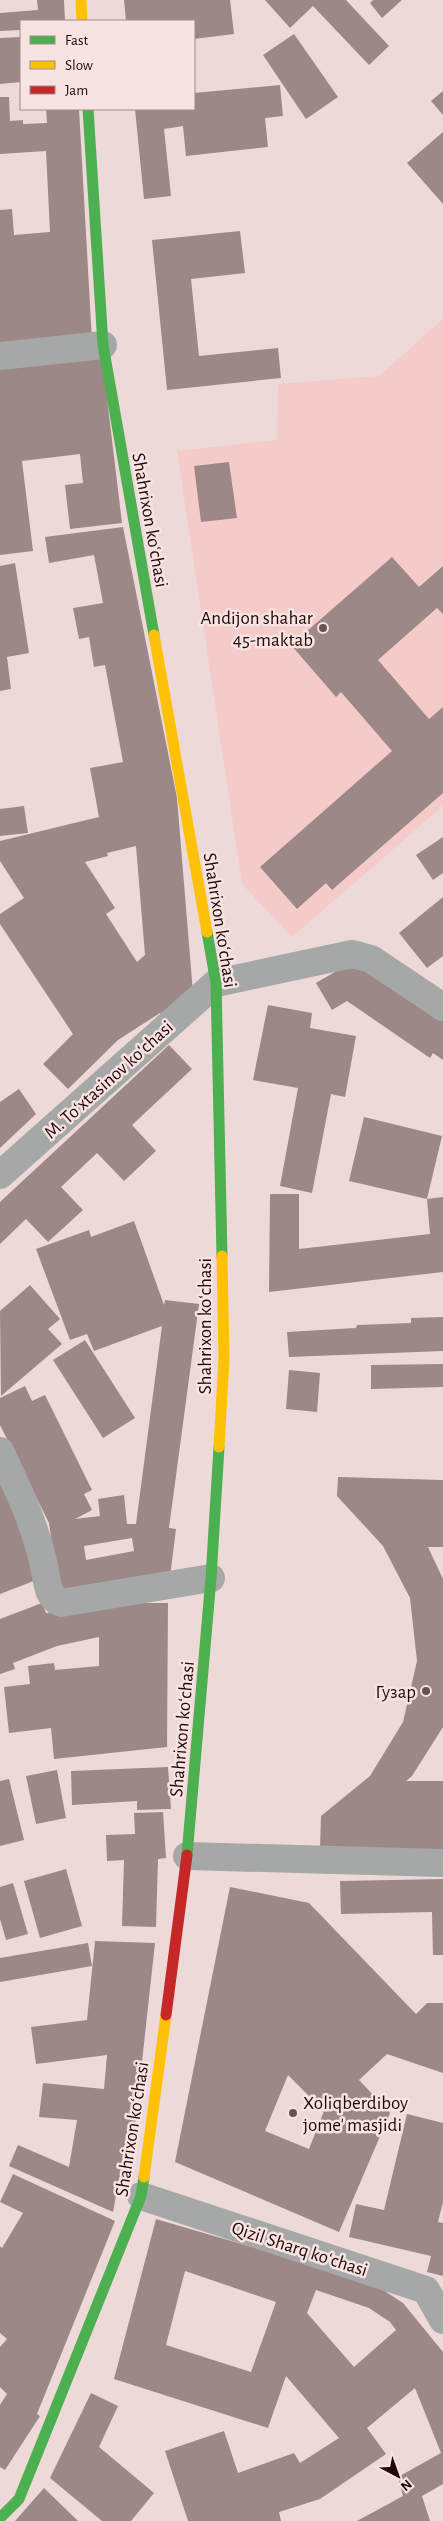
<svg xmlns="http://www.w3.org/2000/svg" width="443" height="2521" font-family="'Alegreya Sans',sans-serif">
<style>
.built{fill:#f4cbc9}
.building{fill:#9d8888;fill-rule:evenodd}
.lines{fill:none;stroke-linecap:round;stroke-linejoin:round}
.street{stroke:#a6a7a7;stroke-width:28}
.fast{stroke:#4caf50;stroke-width:11}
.slow{stroke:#ffc107;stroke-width:11}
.jam{stroke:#c62828;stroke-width:11}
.poi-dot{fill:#6a5050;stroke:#f6e3e2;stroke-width:2}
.labels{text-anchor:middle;stroke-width:5;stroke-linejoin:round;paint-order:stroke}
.street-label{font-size:19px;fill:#240607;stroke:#f6e3e2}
.poi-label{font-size:19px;fill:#240607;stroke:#f6e3e2;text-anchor:end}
</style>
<rect width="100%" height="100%" fill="#edd9d8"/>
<polygon class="built" points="443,319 443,806 292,937 242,884 177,451 277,440 278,384 379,376"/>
<g class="building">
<polygon points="37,0 64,0 65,21 21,21 21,30 0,31 0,13 38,10"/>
<polygon points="124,0 230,0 234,34 194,39 194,21 126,21"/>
<polygon points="265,0 346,0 389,46 369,65 313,6 290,28"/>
<polygon points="373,0 402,0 382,18 370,3"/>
<polygon points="294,34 338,97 306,119 263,55"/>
<polygon points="21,37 21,82 0,84 0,38"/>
<polygon points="280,85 283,116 265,118 268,147 186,156 183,126 164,129 171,196 144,199 135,109 194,109 194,93"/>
<polygon points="443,91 443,115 431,101"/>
<polygon points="0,97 9,97 10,121 23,120 23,124 47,123 46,109 79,109 92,340 0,345 0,210 12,209 14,235 50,232 46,151 0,154"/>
<polygon points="443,132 443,204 407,163"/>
<polygon points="240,231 245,273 191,279 199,356 278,348 281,378 167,390 152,240"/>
<polygon points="102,357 122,523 70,529 65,485 83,483 80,454 22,461 33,551 0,555 0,366"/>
<polygon points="229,462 237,518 201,522 194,466"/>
<path d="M123 527 177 798 193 993 162 1016 160 1013 118 1040 68 1089 43 1064 73 1034 0 924V914L24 898 0 861V841L99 817 90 768 123 762 105 665 94 667 89 637 79 639 73 608 103 603 94 555 49 563 45 537ZM136 846 145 955 137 962 106 914 115 908 85 862 108 856 107 853Z"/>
<polygon points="392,557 419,587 443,566 443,614 437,608 378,660 429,719 443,707 443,793 332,890 326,883 297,909 260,867 392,751 341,692 336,697 291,645"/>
<polygon points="15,563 29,653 7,657 11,689 0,691 0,566"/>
<polygon points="24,806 28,833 0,836 0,809"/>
<polygon points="443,837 443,873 433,880 416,855"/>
<polygon points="443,897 443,956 427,968 399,933"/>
<polygon points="357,959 443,1018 443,1060 433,1053 430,1058 347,1001 332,1010 316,983"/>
<polygon points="268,1005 312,1013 310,1028 356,1036 345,1097 331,1094 312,1193 280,1186 298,1088 253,1080"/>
<polygon points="169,1045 192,1069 132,1125 156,1151 124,1181 97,1153 61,1187 83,1210 48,1242 26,1219 0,1244 0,1202"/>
<polygon points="19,1089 36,1114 0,1148 0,1102"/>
<polygon points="364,1117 442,1136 427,1199 349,1181"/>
<polygon points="270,1194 299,1194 299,1249 430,1234 427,1199 443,1197 443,1272 269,1292"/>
<path d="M134 1221 164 1305 165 1300 199 1304 169 1528 176 1529 170 1577 59 1595 49 1523 0 1425V1398L25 1386 32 1401 45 1395 92 1490 84 1494 92 1510 75 1519 100 1516 98 1499 124 1495 127 1524H136L162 1326 94 1351 87 1334 70 1340 36 1249 89 1230 91 1237ZM132 1538 134 1551 86 1560 84 1546Z"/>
<polygon points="30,1285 60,1319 48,1329 62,1344 1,1396 0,1311"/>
<polygon points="443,1317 443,1351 289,1357 287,1332 356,1328 357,1325 411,1323 411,1318"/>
<polygon points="85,1340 135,1418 103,1438 53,1360"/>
<polygon points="443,1364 443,1387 371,1389 371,1365"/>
<polygon points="289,1370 320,1373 317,1412 286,1409"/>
<polygon points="0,1464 44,1577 0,1594"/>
<polygon points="338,1477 443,1480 443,1547 428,1547 443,1579 443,1727 412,1776 406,1781 443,1781 443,1849 320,1849 321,1816 370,1776 403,1722 417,1661 410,1598 383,1546 337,1496"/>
<polygon points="42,1603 46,1613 99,1603 168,1603 167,1747 54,1759 51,1728 9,1733 4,1687 30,1684 28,1666 54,1663 55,1670 99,1666 99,1637 57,1646 13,1663 15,1669 0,1674 0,1619"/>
<polygon points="168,1767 171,1809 137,1810 137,1801 72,1805 71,1771"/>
<polygon points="57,1770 66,1818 36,1824 26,1776"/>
<polygon points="9,1779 24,1840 0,1846 0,1781"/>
<polygon points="163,1812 166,1858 158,1859 156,1927 122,1926 124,1860 107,1861 106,1835 135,1834 134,1813"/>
<polygon points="66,1869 82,1926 40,1938 24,1881"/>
<polygon points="443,1879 443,1955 433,1955 432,1912 341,1914 340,1881"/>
<polygon points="13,1883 28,1934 6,1940 0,1919 0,1887"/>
<path d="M230 1887 309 1903 416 2014 427 2003H443V2073L387 2054 359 2080 390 2113 339 2232 175 2162ZM288 2075 324 2111 309 2149 265 2131Z"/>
<polygon points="95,1941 155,1943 135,2126 129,2125 113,2212 9,2166 18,2145 69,2167 77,2120 39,2117 43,2083 104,2089 107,2055 36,2064 31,2027 87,2020"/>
<polygon points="88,1943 92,1966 0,1982 0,1958"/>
<polygon points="407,2114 443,2123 443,2202 438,2222 443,2223 443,2276 427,2272 431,2256 349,2237 356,2204 384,2210"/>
<polygon points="13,2174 115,2221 37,2414 40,2416 5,2470 0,2467 0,2405 7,2394 0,2387 0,2347 7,2339 0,2333 0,2246 2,2248 23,2213 0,2202"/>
<path d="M156 2219 324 2268 377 2286 403 2303 443 2352V2484L422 2496 430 2521H357L403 2496 398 2477 441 2453 415 2388 367 2428 386 2454 320 2499 279 2512 281 2521H188L165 2451 224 2431 238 2473 294 2453 300 2463 339 2438 286 2376 268 2428 114 2379ZM185 2271 276 2302 251 2372 166 2345ZM316 2290 369 2308 390 2322 396 2330 354 2367 307 2313Z"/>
<polygon points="91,2393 118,2406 99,2447 154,2493 131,2521 102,2521 50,2478"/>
<polygon points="44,2488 78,2521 15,2521"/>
</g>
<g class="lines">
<g class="street">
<polyline points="0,356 103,345"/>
<polyline points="0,1175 216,983 352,954 371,959 443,1007"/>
<path d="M0 1451C18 1489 37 1528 45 1571 48 1584 47 1597 61 1603L211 1578"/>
<polyline points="187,1856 443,1863"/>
<polyline points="141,2196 426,2290 443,2320"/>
</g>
<g class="fast">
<polyline points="88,109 103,345 154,635"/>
<polyline points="207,932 216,983 222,1256"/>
<polyline points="187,1855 211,1578 219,1447"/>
<polyline points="0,2518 19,2499 141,2196 144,2177"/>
</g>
<g class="slow">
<polyline points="81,0 82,21"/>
<polyline points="154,635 207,932"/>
<polyline points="219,1447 224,1359 222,1256"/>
<polyline points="144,2177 166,2015"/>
</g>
<polyline class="jam" points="166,2015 187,1855"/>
</g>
<g class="poi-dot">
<circle cx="323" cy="628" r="5"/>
<circle cx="426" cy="1691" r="5"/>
<circle cx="293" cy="2113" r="5"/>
</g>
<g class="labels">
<g class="street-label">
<text transform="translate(151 520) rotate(80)" y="7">Shahrixon koʻchasi</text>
<text transform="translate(221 920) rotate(81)" y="7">Shahrixon koʻchasi</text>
<text transform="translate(108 1079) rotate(-42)" y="7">M. Toʻxtasinov koʻchasi</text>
<text transform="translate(204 1326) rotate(-90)" y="7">Shahrixon koʻchasi</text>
<text transform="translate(181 1729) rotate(-85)" y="7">Shahrixon koʻchasi</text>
<text transform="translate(131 2129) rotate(-81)" y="7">Shahrixon koʻchasi</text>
<text transform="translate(300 2248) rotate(18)" y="7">Qizil Sharq koʻchasi</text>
</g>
<g class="poi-label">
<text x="313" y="624">Andijon shahar<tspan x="313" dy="22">45-maktab</tspan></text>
<text x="416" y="1698">Гузар</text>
<text x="303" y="2109" text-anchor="start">Xoliqberdiboy<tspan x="303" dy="22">jome' masjidi</tspan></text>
</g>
</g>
<rect x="20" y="20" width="175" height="90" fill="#f6e3e2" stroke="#a28b8a"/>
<rect x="30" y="36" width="25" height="8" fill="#4caf50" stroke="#a28b8a"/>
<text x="65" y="45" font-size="15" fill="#240607">Fast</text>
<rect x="30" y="61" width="25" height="8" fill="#ffc107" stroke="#a28b8a"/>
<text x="65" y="70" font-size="15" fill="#240607">Slow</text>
<rect x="30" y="86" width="25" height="8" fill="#c62828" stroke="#a28b8a"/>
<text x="65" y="95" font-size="15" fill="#240607">Jam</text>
<g transform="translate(398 2476) rotate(139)" stroke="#f6e3e2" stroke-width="4" paint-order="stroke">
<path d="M0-4L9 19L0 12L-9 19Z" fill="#240607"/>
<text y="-8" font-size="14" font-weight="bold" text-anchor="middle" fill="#240607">N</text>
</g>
</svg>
